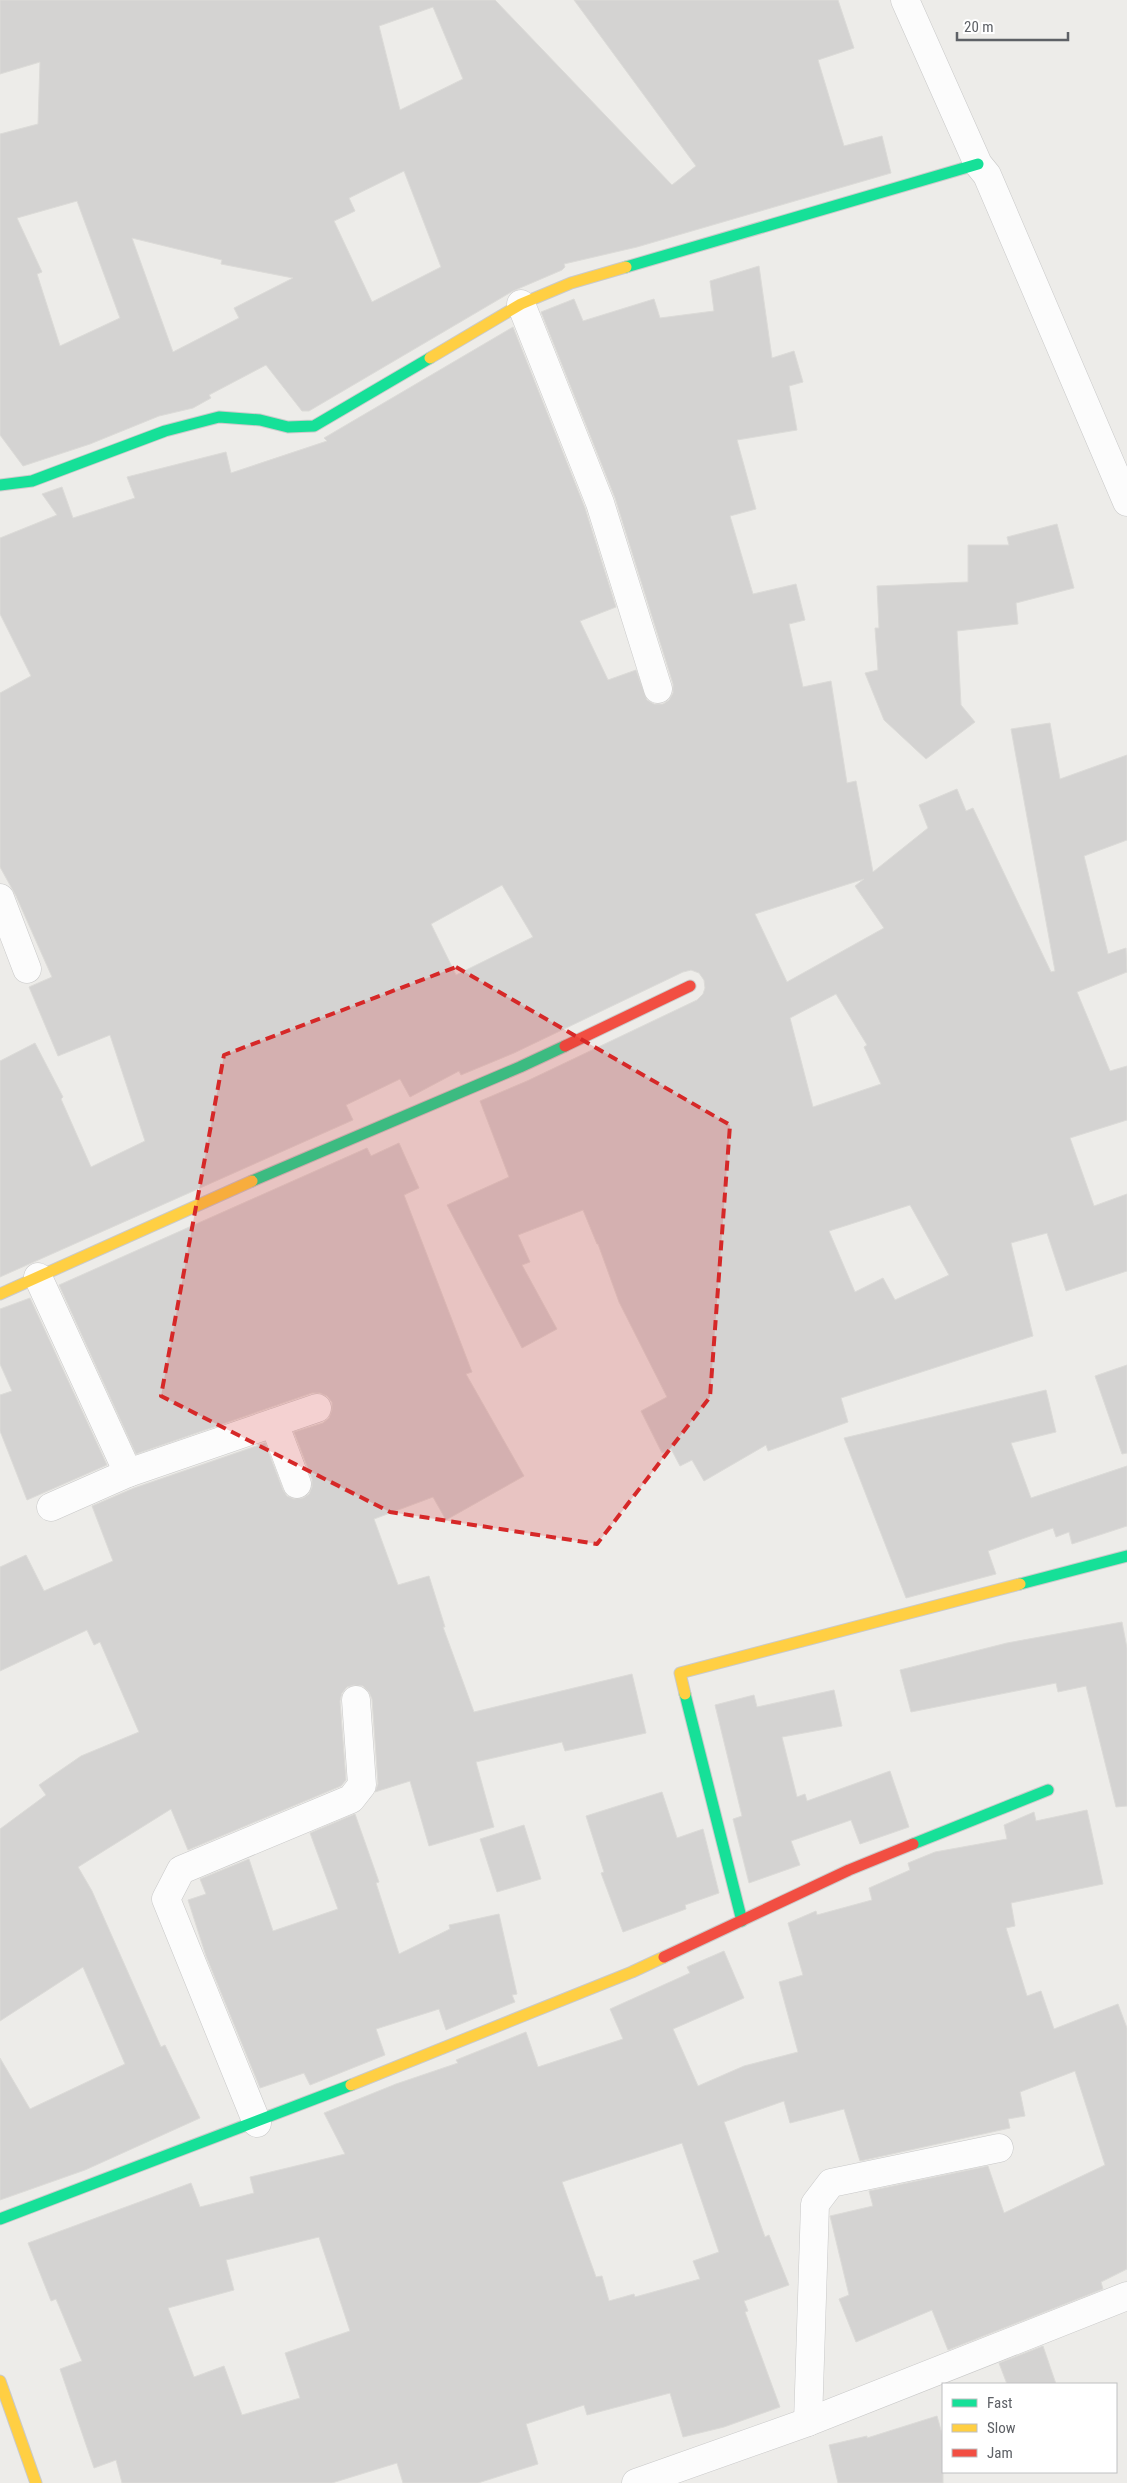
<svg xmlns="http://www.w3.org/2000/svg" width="1127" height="2483" font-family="'Roboto Condensed',sans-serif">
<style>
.building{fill:#d4d3d2;stroke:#dcdbd8;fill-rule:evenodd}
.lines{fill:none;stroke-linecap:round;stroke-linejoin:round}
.street-casing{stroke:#c8c8c8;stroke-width:29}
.fast-casing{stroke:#cacaca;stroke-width:13}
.slow-casing{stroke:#cacaca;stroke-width:13}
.jam-casing{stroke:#cacaca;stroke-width:13}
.street{stroke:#fcfcfc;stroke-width:28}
.fast{stroke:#16e098;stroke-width:11}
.slow{stroke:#ffcf43;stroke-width:11}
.jam{stroke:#f24e42;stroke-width:11}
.marked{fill:#d62828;fill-opacity:0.2;stroke:#d62828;stroke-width:4;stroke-dasharray:10 6;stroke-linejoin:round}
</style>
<rect width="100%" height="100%" fill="#edece9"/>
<g class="building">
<path d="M0 0H495L672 185 696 166 574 0H838L854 48 818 60 844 146 882 136 891 173 637 247 564 264 565 267 562 270 513 291 309 411H302L266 365 209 395 211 398 193 408 159 416 90 444 23 466 0 435V134L38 124 40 62 0 74ZM433 7 463 79 400 110 379 26ZM404 171 441 267 372 302 334 221 355 211 349 198ZM77 201 120 318 60 346 37 274 42 272 17 218ZM132 238 222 260 221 264 293 278 234 308 239 318 173 352Z"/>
<path d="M759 266 772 358 794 351 803 382 789 386 797 430 737 440 756 509 730 516 753 594 796 584 805 620 789 624 803 687 831 681 847 783 856 781 873 872 928 828 919 805 957 789 966 811 973 808 1051 972 1055 971 1011 729 1050 723 1060 779 1127 755V840L1084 856 1108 954 1126 948 1127 972 1077 992 1110 1071 1127 1066V1120L1070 1138 1094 1206 1127 1194V1271L1066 1291 1047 1233 1011 1243 1033 1336 841 1398 848 1422 768 1451 766 1445 704 1481 692 1460 680 1466 671 1449 662 1453 641 1411 667 1397 619 1302 598 1244H597L583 1210 518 1235 530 1262 522 1265 557 1329 522 1348 447 1205 509 1177 480 1101 527 1081 697 1000 703 994 705 988 704 980 699 973 691 970 683 972 514 1053 461 1075 459 1071 410 1097 400 1079 346 1105 353 1120 0 1277V1061L35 1043 63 1097 61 1099 91 1167 145 1141 110 1035 58 1056 29 987 52 977 16 896 0 867V693L31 676 0 614V538L57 515 42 494 62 487 73 518 135 498 127 477 226 452 231 473 327 441 324 438 513 327 585 508 616 607 580 621 608 680 636 670 647 700 654 704H663L669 700 673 693V684L615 498 541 312 574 299 583 321 654 299 660 318 714 311 710 281ZM864 879 855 886 884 928 787 982 755 914ZM502 885 533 937 456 975 431 924ZM836 994 867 1045 864 1047 881 1084 813 1107 790 1018ZM910 1205 949 1275 895 1300 883 1278 855 1292 829 1231Z"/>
<polygon points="1057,524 1074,588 1016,603 1018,624 957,631 961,705 975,722 926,759 884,720 865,673 878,670 875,628 879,628 877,586 968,582 968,545 1009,545 1007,537"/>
<polygon points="399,1143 419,1188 404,1195 472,1372 466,1374 524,1476 446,1520 433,1497 374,1519 398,1585 429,1576 445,1627 443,1627 474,1712 632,1674 646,1733 565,1751 562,1742 476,1762 494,1827 429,1846 410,1781 375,1792 378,1784 372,1699 369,1692 363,1686 354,1685 347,1687 342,1693 340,1701 346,1780 341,1786 188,1850 171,1809 78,1867 92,1891 161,2047 165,2045 200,2118 85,2170 0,2200 0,2058 30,2109 125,2064 83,1967 0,2021 0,1829 46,1795 39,1785 81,1756 139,1732 100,1642 94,1645 87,1630 0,1671 0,1567 26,1555 44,1591 113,1561 92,1506 134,1488 265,1443 283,1490 287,1496 294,1499 303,1498 309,1494 312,1487 312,1479 294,1432 323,1423 329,1418 332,1410 332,1402 327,1396 320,1393 312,1393 136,1454 59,1285 367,1148 371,1156"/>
<polygon points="30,1298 107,1465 27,1500 0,1431 0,1395 12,1391 0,1364 0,1309"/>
<polygon points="1127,1365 1127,1453 1122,1454 1095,1376"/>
<polygon points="1046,1390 1056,1432 1011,1443 1031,1498 1127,1466 1127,1526 1072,1544 1069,1532 1056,1537 1053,1528 988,1551 996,1574 906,1598 844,1438"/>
<polygon points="1122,1622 1127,1648 1127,1806 1116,1807 1086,1686 1058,1692 1056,1683 911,1712 900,1670 1007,1643"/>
<polygon points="834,1690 842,1726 782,1737 797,1797 805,1794 807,1801 890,1771 909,1827 860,1844 851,1820 791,1841 800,1865 749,1883 733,1819 742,1816 715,1705 754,1695 757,1707"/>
<polygon points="662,1792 677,1838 703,1829 719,1893 685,1905 686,1909 623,1932 601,1873 604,1872 586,1816"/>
<path d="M1087 1810 1103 1884 1011 1903 1015 1926 1006 1928 1027 1996 1041 1991 1054 2029 1118 2004 1127 2028V2269L1101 2282 1103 2289 948 2350 932 2310 856 2342 839 2299 849 2295 830 2216 873 2206 869 2191 988 2166 1004 2213 1105 2165 1075 2071 1020 2092 1025 2116 1008 2119 1010 2128 860 2161 844 2109 790 2123 784 2101 724 2122 765 2237 769 2235 789 2285 744 2301 748 2311 745 2312 780 2407 724 2427 683 2437 670 2393 587 2415 584 2405 526 2424 538 2464 478 2483H403L397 2463 332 2483H122L116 2460 94 2468 60 2369 82 2361 56 2299 51 2301 28 2243 191 2183 200 2207 254 2193 250 2177 345 2154 324 2113 396 2084 458 2063 456 2060 526 2032 538 2067 623 2039 610 2009 690 1973 687 1967 724 1951 744 1998 673 2029 698 2086 744 2066 798 2052 779 1982 803 1975 788 1923 816 1911 817 1915 872 1900 869 1888 910 1870 908 1863 935 1852 1007 1839 1004 1825 1034 1812 1036 1821ZM682 2143 719 2252 693 2261 700 2279 635 2297 634 2294 609 2301 602 2276 596 2277 562 2182ZM319 2237 350 2331 285 2353 300 2398 242 2415 224 2366 194 2377 168 2308 234 2290 226 2260Z"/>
<polygon points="355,1814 379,1882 376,1883 399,1954 450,1929 449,1925 499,1914 517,1994 512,1995 515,2002 446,2030 439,2009 376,2029 385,2055 310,2085 304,2073 260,2088 206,1956 188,1900 206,1894 200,1879 249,1859 273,1931 338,1909 310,1833"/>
<polygon points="524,1825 541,1879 497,1892 480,1839"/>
<polygon points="1043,2346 1056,2384 1007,2384 999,2363"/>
<polygon points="937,2416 943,2437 943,2483 838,2483 829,2445 867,2436 867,2438"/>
</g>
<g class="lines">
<defs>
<g id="street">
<polyline points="905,0 978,164 987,175 1127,502"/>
<polyline points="521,304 600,503 658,689"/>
<polyline points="0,898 27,969"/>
<polyline points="38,1277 128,1473 317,1408"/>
<polyline points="274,1423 297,1484"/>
<polyline points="51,1507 128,1473"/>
<polyline points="257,2123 166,1899 181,1870 351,1799 362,1785 356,1700"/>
<polyline points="808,2422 815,2204 831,2183 999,2148"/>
<polyline points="636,2483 808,2422 1127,2296"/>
</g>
<g id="fast">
<polyline points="626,267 978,164"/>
<polyline points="0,485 32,481 165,431 219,417 260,420 288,427 314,426 430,358"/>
<polyline points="252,1181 520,1067 565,1046"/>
<polyline points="1020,1584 1127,1556"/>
<polyline points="685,1694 742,1921"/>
<polyline points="913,1844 1048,1790"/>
<polyline points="0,2219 351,2085"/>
</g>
<g id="slow">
<polyline points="430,358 521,304 571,283 626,267"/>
<polyline points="0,1294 252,1181"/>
<polyline points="685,1694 680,1673 1020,1584"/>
<polyline points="351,2085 632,1972 664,1957"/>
<polyline points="0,2381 36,2483"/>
</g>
<g id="jam">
<polyline points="565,1046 690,986"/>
<polyline points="664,1957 849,1870 913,1844"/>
</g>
</defs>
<use href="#street" class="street-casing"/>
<use href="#fast" class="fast-casing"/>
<use href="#slow" class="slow-casing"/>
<use href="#jam" class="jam-casing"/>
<use href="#street" class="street"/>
<use href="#fast" class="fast"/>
<use href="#slow" class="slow"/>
<use href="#jam" class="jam"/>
</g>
<path class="marked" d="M456 967 730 1125 710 1397 597 1544 390 1512 161 1396 224 1055Z"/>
<rect x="942" y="2383" width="175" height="90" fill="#ffffff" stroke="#bfc0c2"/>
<rect x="952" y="2399" width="25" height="8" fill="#16e098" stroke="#bfc0c2"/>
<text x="987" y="2408" font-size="15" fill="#5e6166">Fast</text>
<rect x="952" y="2424" width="25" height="8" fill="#ffcf43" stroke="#bfc0c2"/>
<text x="987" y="2433" font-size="15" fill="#5e6166">Slow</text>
<rect x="952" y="2449" width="25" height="8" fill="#f24e42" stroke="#bfc0c2"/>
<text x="987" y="2458" font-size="15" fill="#5e6166">Jam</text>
<path d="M957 32v8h111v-8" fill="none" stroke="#5e6166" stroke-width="2.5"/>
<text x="964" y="32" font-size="15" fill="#5e6166" stroke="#ffffff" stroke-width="4" paint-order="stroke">20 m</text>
</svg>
